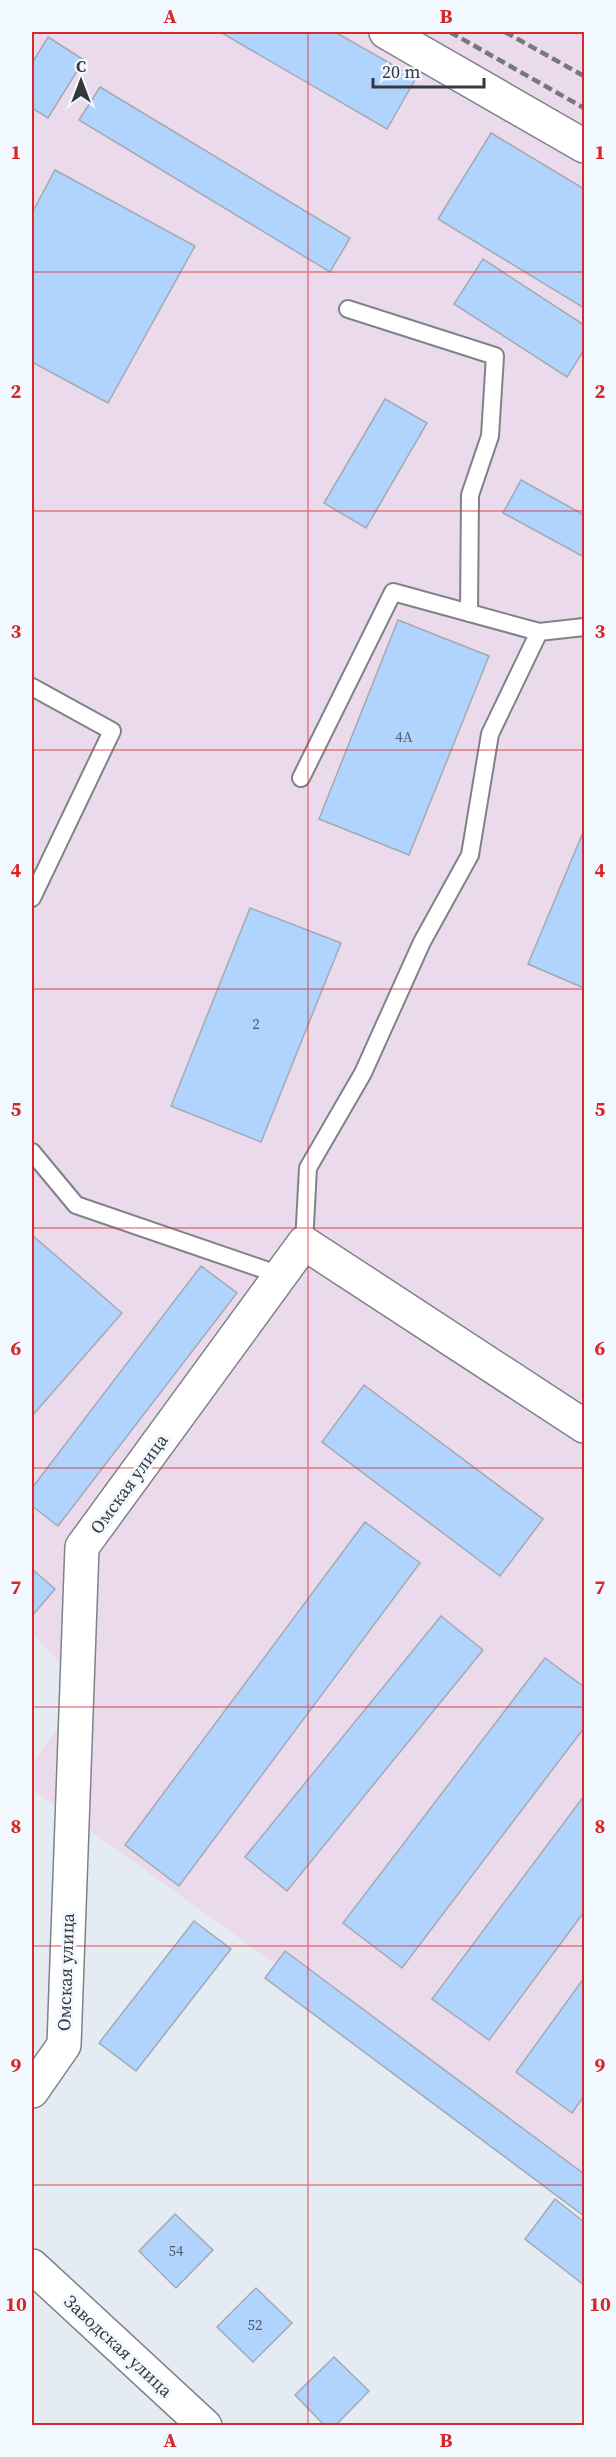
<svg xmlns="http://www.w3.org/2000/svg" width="616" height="2457" font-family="'Source Serif 4',serif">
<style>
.industrial{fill:#ebdaeb}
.building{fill:#b0d4fe;stroke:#a4aab1;stroke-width:1.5}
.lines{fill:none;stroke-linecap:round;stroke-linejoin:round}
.lane-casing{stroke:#7e838a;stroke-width:20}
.street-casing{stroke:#7e838a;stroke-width:36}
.lane{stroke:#fff;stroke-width:16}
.street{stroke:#fff;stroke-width:33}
.rail{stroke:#75797d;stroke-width:4.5;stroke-dasharray:9 4.5;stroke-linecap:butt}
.grid{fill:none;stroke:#d62828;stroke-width:1.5;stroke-opacity:0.55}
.labels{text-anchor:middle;stroke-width:6;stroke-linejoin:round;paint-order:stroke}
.number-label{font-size:15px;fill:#54606c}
.street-label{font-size:18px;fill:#36393b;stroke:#f2f8ff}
.neatline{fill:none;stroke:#d62828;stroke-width:2}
.grid-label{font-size:20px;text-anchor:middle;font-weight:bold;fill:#d62828}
</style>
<rect width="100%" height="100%" fill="#e5ebf2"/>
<polygon class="industrial" points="32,32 584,32 584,2186 32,1789 32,1764 88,1685 65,1668 32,1634"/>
<g class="building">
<polygon points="220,32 335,32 416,78 387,129"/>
<polygon points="48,37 84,60 48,118 32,108 32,63"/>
<polygon points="100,87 350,238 330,272 79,120"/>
<polygon points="491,133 584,189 584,308 438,219"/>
<polygon points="55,170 195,246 108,403 32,362 32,213"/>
<polygon points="483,259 584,325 584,350 567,377 454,304"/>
<polygon points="385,399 427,423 366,528 324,503"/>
<polygon points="521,480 584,515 584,557 503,513"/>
<polygon points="398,620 489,656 409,855 319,819"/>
<polygon points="584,830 584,988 528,964"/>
<polygon points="250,908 341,943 261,1142 171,1106"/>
<polygon points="32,1235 122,1313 32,1416"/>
<polygon points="201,1266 237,1293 58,1526 32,1506 32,1488"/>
<polygon points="364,1385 543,1519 500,1576 322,1442"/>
<polygon points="365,1522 420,1563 179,1886 125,1845"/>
<polygon points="32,1569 55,1589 32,1616"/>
<polygon points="441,1616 483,1650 287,1891 245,1857"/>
<polygon points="545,1658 584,1687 584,1728 402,1968 343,1923"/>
<polygon points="584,1796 584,1912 489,2040 432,1999"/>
<polygon points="194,1921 231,1949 136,2071 99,2043"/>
<polygon points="285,1951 584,2174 584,2216 265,1978"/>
<polygon points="584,1978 584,2096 572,2113 516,2072"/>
<polygon points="555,2199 584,2222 584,2285 525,2239"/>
<polygon points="175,2214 213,2250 176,2288 139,2251"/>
<polygon points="256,2288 292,2323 253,2362 217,2327"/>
<polygon points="334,2357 369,2391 335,2426 325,2426 295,2395"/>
</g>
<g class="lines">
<defs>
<g id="lane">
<polyline points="348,309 495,356 490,436 470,495 469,613"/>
<polyline points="539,632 584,627"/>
<polyline points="32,687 112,731 32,898"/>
<polyline points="301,778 393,592 539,632 490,734 470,855 422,942 363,1073 308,1168 304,1243"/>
<polyline points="32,1152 76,1205 280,1275"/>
</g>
<g id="street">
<polyline points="386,32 584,146"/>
<polyline points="32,2091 64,2045 82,1547 304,1243 584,1426"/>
<polyline points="32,2266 205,2426"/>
</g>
</defs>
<use href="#lane" class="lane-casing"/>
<use href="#street" class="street-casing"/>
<use href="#lane" class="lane"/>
<use href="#street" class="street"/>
<g class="rail">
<polyline points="450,32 584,108"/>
<polyline points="505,32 584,76"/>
</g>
</g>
<path class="grid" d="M308 32V2426M32 272H584M32 511H584M32 750H584M32 989H584M32 1228H584M32 1468H584M32 1707H584M32 1946H584M32 2185H584"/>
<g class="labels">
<g class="number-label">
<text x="404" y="742">4А</text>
<text x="256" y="1029">2</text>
<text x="176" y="2256">54</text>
<text x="255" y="2330">52</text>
</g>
<g class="street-label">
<text transform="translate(129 1484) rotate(-54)" y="6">Омская улица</text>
<text transform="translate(66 1972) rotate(-88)" y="6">Омская улица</text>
<text transform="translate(118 2346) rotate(43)" y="6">Заводская улица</text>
</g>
</g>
<rect width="616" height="2457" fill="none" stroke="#f2f8ff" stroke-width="66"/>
<g transform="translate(81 81)" stroke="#f2f8ff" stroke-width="4.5" paint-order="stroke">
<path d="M0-4.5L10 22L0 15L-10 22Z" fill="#36393b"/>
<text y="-9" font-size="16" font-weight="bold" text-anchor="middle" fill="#36393b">С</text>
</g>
<path d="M373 78v9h111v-9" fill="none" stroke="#36393b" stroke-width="3"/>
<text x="382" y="78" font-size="18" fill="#36393b" stroke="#f2f8ff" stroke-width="4.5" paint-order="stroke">20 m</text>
<rect x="33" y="33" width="550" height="2391" class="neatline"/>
<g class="grid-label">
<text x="170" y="23">A</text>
<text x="446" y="23">B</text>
<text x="16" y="159">1</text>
<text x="600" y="159">1</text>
<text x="16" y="398">2</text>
<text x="600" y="398">2</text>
<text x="16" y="638">3</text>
<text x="600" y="638">3</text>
<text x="16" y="877">4</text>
<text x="600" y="877">4</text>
<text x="16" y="1116">5</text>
<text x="600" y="1116">5</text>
<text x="16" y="1355">6</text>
<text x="600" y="1355">6</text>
<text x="16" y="1594">7</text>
<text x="600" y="1594">7</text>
<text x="16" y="1833">8</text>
<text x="600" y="1833">8</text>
<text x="16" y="2072">9</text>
<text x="600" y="2072">9</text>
<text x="16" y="2311">10</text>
<text x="600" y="2311">10</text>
<text x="170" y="2447">A</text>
<text x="446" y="2447">B</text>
</g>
</svg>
